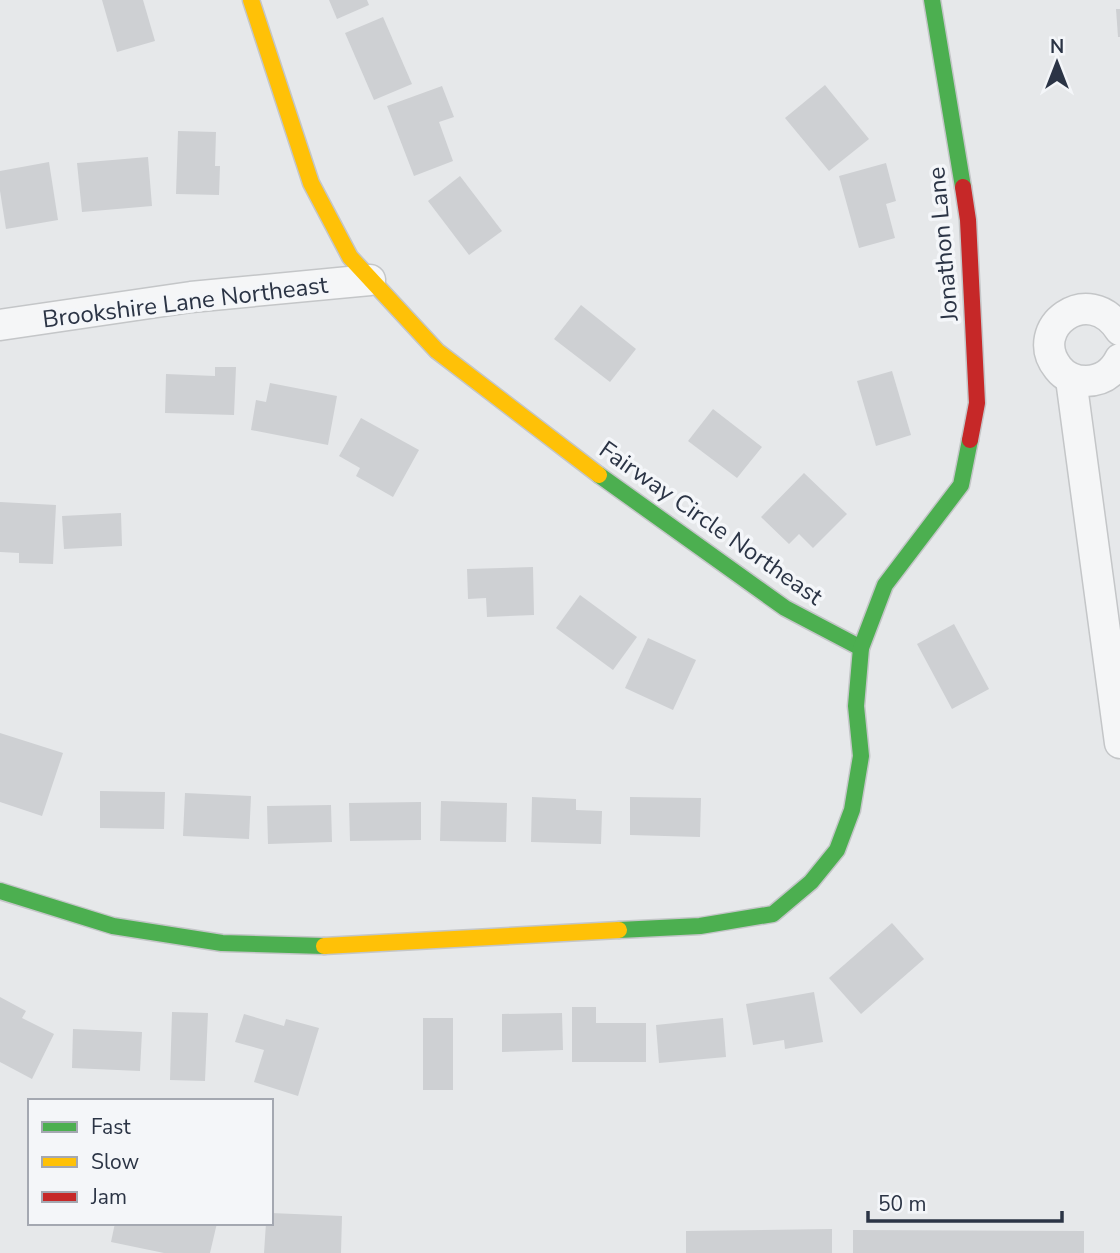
<svg xmlns="http://www.w3.org/2000/svg" width="1120" height="1253" font-family="'Nunito Sans',sans-serif">
<style>
.building{fill:#ced0d3}
.lines{fill:none;stroke-linecap:round;stroke-linejoin:round}
.street-casing{stroke:#c4c6c8;stroke-width:33}
.fast-casing{stroke:#c4c6c8;stroke-width:19}
.slow-casing{stroke:#c4c6c8;stroke-width:19}
.jam-casing{stroke:#c4c6c8;stroke-width:19}
.street{stroke:#f5f6f7;stroke-width:30}
.fast{stroke:#4caf50;stroke-width:16}
.slow{stroke:#ffc107;stroke-width:16}
.jam{stroke:#c62828;stroke-width:16}
.labels{text-anchor:middle;stroke-width:7;stroke-linejoin:round;paint-order:stroke}
.street-label{font-size:24px;fill:#2b3445;stroke:#f4f6f9}
</style>
<rect width="100%" height="100%" fill="#e6e8ea"/>
<g class="building">
<polygon points="102,0 143,0 155,41 117,52"/>
<polygon points="329,0 367,0 369,5 337,19"/>
<polygon points="1116,9 1120,9 1120,37 1118,37"/>
<polygon points="383,17 412,84 374,100 345,33"/>
<polygon points="825,85 869,139 829,171 785,118"/>
<polygon points="442,86 454,117 439,122 453,161 414,176 387,106"/>
<polygon points="178,131 216,132 215,166 220,166 219,195 176,194"/>
<polygon points="148,157 152,206 82,212 77,163"/>
<polygon points="49,162 58,220 6,229 0,191 0,171"/>
<polygon points="886,163 896,201 886,204 895,238 859,248 839,176"/>
<polygon points="460,176 502,231 469,255 428,201"/>
<polygon points="581,305 636,349 610,382 554,339"/>
<polygon points="215,367 236,367 234,415 165,413 166,374 215,376"/>
<polygon points="892,371 911,435 876,446 857,381"/>
<polygon points="270,383 337,396 328,445 251,430 256,400 266,402"/>
<polygon points="713,409 762,447 737,478 688,441"/>
<polygon points="361,418 419,450 393,497 356,476 360,468 339,456"/>
<polygon points="804,473 847,514 813,548 799,534 789,544 761,517"/>
<polygon points="0,502 56,505 53,564 19,563 19,553 0,552"/>
<polygon points="121,513 122,546 64,549 62,516"/>
<polygon points="533,567 534,615 487,617 486,598 468,599 467,569"/>
<polygon points="580,595 637,637 613,670 556,628"/>
<polygon points="954,624 989,689 952,709 917,644"/>
<polygon points="648,638 696,660 673,710 625,688"/>
<polygon points="0,733 63,753 42,816 0,802"/>
<polygon points="100,791 165,792 164,829 100,828"/>
<polygon points="185,793 251,796 249,839 183,836"/>
<polygon points="532,797 576,799 576,810 602,811 601,844 531,842"/>
<polygon points="630,797 701,798 700,837 630,835"/>
<polygon points="441,801 507,803 506,842 440,841"/>
<polygon points="421,802 421,840 350,841 349,803"/>
<polygon points="331,805 332,842 268,844 267,806"/>
<polygon points="892,923 924,959 861,1014 829,978"/>
<polygon points="814,992 823,1042 785,1049 784,1040 753,1045 746,1004"/>
<polygon points="0,997 26,1011 22,1018 54,1034 32,1079 0,1062"/>
<polygon points="572,1007 596,1007 596,1023 646,1023 646,1062 572,1062"/>
<polygon points="172,1012 208,1013 205,1081 170,1080"/>
<polygon points="562,1013 563,1050 502,1052 502,1014"/>
<polygon points="244,1014 284,1026 286,1019 319,1028 298,1096 254,1082 264,1050 235,1042"/>
<rect x="423" y="1018" width="30" height="72"/>
<polygon points="723,1018 726,1057 659,1063 656,1025"/>
<polygon points="73,1029 142,1032 140,1071 72,1068"/>
<polygon points="271,1213 342,1216 341,1253 264,1253 266,1223 271,1223"/>
<polygon points="115,1223 217,1223 210,1253 164,1253 111,1242"/>
<polygon points="832,1229 832,1253 686,1253 686,1231"/>
<polygon points="853,1230 1084,1231 1084,1253 853,1253"/>
</g>
<g class="lines">
<defs>
<g id="street">
<polyline points="0,325 191,297 370,280"/>
<path d="M1120 330C1089 281 1026 328 1058 368 1065 377 1075 381 1086 381 1102 381 1113 373 1120 359"/>
<polyline points="1071,379 1120,743"/>
</g>
<g id="fast">
<polyline points="932,0 963,187"/>
<polyline points="599,475 785,608 861,648"/>
<polyline points="0,891 113,926 222,943 324,946"/>
<polyline points="619,930 700,926 773,914 811,882 837,850 852,810 861,756 856,706 861,648 885,585 961,485 970,440"/>
</g>
<g id="slow">
<polyline points="251,0 311,183 350,257 437,351 599,475"/>
<polyline points="324,946 619,930"/>
</g>
<polyline id="jam" points="963,187 968,220 977,403 970,440"/>
</defs>
<use href="#street" class="street-casing"/>
<use href="#fast" class="fast-casing"/>
<use href="#slow" class="slow-casing"/>
<use href="#jam" class="jam-casing"/>
<use href="#street" class="street"/>
<use href="#fast" class="fast"/>
<use href="#slow" class="slow"/>
<use href="#jam" class="jam"/>
</g>
<g class="labels">
<g class="street-label">
<text transform="translate(943 244) rotate(-95)" y="8">Jonathon Lane</text>
<text transform="translate(185 302) rotate(-7)" y="8">Brookshire Lane Northeast</text>
<text transform="translate(711 523) rotate(35)" y="8">Fairway Circle Northeast</text>
</g>
</g>
<rect x="28" y="1099" width="245" height="126" fill="#f4f6f9" stroke="#a4a8b1" stroke-width="2"/>
<rect x="42" y="1122" width="35" height="10" fill="#4caf50" stroke="#a4a8b1" stroke-width="2"/>
<text x="91" y="1134" font-size="21" fill="#2b3445">Fast</text>
<rect x="42" y="1157" width="35" height="10" fill="#ffc107" stroke="#a4a8b1" stroke-width="2"/>
<text x="91" y="1169" font-size="21" fill="#2b3445">Slow</text>
<rect x="42" y="1192" width="35" height="10" fill="#c62828" stroke="#a4a8b1" stroke-width="2"/>
<text x="91" y="1204" font-size="21" fill="#2b3445">Jam</text>
<g transform="translate(1057 63)" stroke="#f4f6f9" stroke-width="5" paint-order="stroke">
<path d="M0-5L12 26L0 18L-12 26Z" fill="#2b3445"/>
<text y="-10" font-size="19" font-weight="bold" text-anchor="middle" fill="#2b3445">N</text>
</g>
<path d="M868 1211v10h194v-10" fill="none" stroke="#2b3445" stroke-width="3.5"/>
<text x="878" y="1211" font-size="21" fill="#2b3445" stroke="#f4f6f9" stroke-width="5" paint-order="stroke">50 m</text>
</svg>
